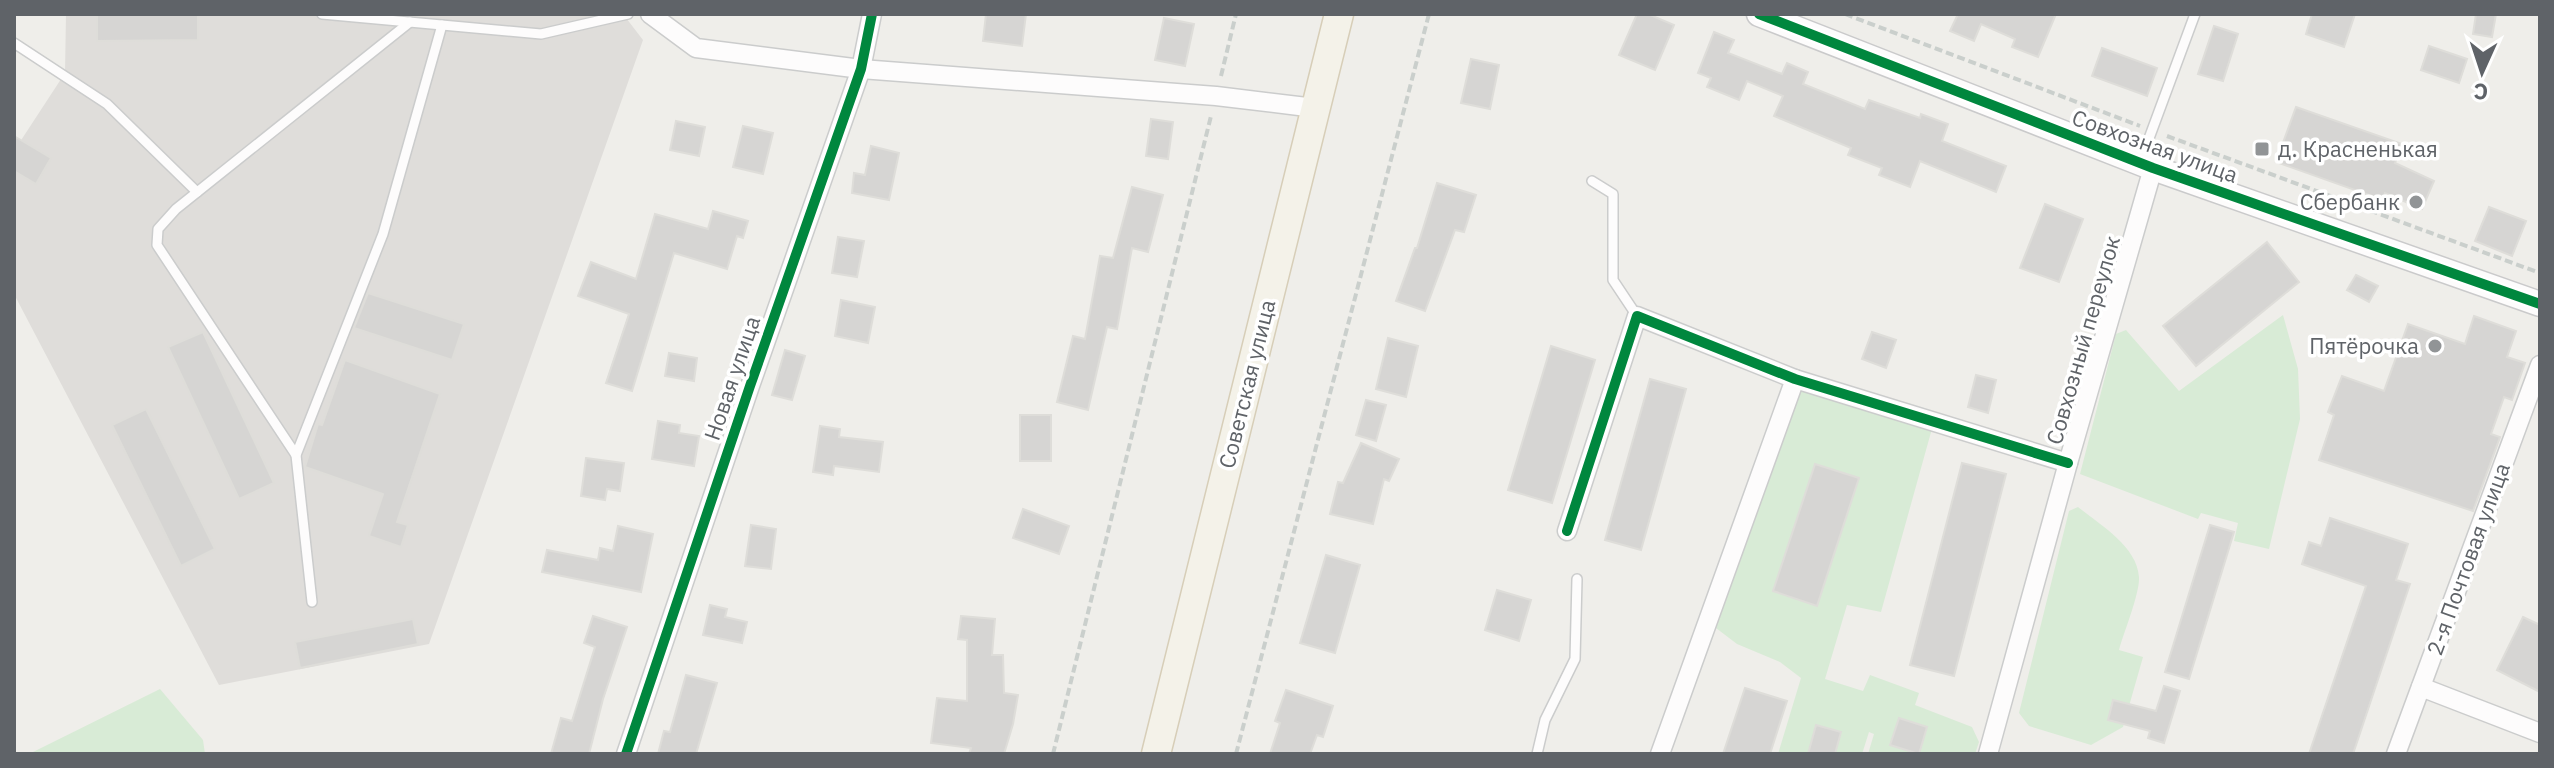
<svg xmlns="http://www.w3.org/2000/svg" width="2554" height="768" font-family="'IBM Plex Sans',sans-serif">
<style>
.industrial{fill:#dfddda}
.green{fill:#d8ebd6}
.building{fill:#d6d5d3;stroke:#deddd9;stroke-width:2}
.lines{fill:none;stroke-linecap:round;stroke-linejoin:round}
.lane-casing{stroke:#cbcccc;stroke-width:12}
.street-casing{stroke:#cbcccc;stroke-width:21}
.secondary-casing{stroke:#cacacb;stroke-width:27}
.primary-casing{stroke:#d7ceb8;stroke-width:31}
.path{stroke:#cacfcc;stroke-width:4;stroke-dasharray:8 4;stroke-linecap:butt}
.lane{stroke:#fdfcfc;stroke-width:9}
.street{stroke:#fdfcfc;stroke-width:18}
.secondary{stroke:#fdfcfc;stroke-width:24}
.primary{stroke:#f4f2e9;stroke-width:28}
.cycleway-casing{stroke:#fff;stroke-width:15}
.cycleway{stroke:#00873e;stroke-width:10}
.poi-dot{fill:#919496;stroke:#fff;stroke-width:3}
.labels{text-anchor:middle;stroke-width:7;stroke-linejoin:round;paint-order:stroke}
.street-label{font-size:22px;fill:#5f6368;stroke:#fff}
.poi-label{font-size:22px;fill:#5f6368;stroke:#fff;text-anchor:end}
</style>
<rect width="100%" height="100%" fill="#efeeea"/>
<polygon class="industrial" points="66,14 623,14 643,40 429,644 219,685 14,294 14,151 65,73"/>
<g class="green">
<polygon points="2283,315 2298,369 2300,419 2269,549 2234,541 2238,523 2201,513 2198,519 2080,474 2116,334 2126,330 2179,391"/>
<polygon points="1800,387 1933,425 1881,612 1847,605 1825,679 1863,691 1870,675 1919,693 1915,705 1972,727 1979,742 1975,754 1909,754 1904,752 1903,754 1868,754 1874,734 1869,732 1862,754 1778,754 1801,678 1780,662 1737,644 1716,628"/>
<path d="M2078 507C2100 525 2137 546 2139 577 2140 593 2124 632 2119 650L2143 657 2123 727 2091 745 2029 726 2019 713 2069 511Z"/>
<polygon points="160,689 203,740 205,754 29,754"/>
</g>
<g class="building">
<polygon points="97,14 198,14 198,40 97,41"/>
<polygon points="986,14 1026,14 1022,46 983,41"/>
<polygon points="1637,14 1648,14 1674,25 1655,70 1619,55"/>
<polygon points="1958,14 2056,14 2038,57 2012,47 2015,39 1981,24 1974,41 1950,31"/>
<polygon points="2312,14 2355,14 2344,47 2306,34"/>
<polygon points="2476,14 2496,14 2492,37 2473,34"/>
<polygon points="1164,18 1194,24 1185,66 1155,60"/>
<polygon points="2214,26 2238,34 2223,81 2198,74"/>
<polygon points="1714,32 1734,40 1728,53 1782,74 1787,63 1808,72 1803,84 1865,109 1869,100 1920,118 1921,114 1948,124 1942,141 2006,166 1996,192 1920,161 1910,187 1879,175 1882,168 1848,155 1851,148 1774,116 1783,96 1747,81 1739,100 1707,87 1711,78 1698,73"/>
<polygon points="2429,46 2467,59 2459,83 2421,70"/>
<polygon points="2102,48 2157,68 2147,96 2092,76"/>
<polygon points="1471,59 1499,65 1490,109 1461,103"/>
<polygon points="2296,107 2402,144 2395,163 2434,181 2422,209 2385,193 2383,200 2276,162"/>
<polygon points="1151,119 1173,122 1168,159 1146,156"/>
<polygon points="676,121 705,127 699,156 670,150"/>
<polygon points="743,126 773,133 763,174 733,167"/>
<polygon points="14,136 51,158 36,184 14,171"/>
<polygon points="871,146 899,153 889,200 852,193 854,173 865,175"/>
<polygon points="1437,183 1476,195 1464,232 1455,230 1425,311 1396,301 1415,248 1417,248"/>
<polygon points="1132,187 1163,195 1148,252 1132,248 1117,329 1107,327 1088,410 1057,402 1073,336 1085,339 1100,256 1113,258"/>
<polygon points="2045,204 2083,219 2059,282 2020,268"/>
<polygon points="2489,207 2526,221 2512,256 2475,241"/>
<polygon points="713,211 748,221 743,238 737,236 727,269 674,253 632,391 606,383 629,314 578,296 591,262 636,279 655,214 708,229"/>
<polygon points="838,237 864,241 857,277 832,273"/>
<polygon points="2267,242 2299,282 2196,366 2163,326"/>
<polygon points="2356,275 2378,286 2369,302 2347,290"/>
<polygon points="368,293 464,324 452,360 354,328"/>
<polygon points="841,300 875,307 868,343 835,336"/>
<polygon points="2474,316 2516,331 2507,357 2525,363 2512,400 2504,397 2491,434 2500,437 2473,511 2319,460 2334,415 2328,412 2342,376 2384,391 2408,324 2465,344"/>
<polygon points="203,332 274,483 239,499 168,347"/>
<polygon points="1872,332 1896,340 1886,368 1862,359"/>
<polygon points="1388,338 1418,346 1406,397 1376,389"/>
<polygon points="1551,346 1595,360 1552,503 1508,490"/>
<polygon points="785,350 805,356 792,400 772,395"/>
<polygon points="669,353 697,358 694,381 665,376"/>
<polygon points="345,360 440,394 397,522 408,525 401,547 369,536 383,494 305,467 318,424 322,425"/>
<polygon points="1976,375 1996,380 1988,413 1968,407"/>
<polygon points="1650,379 1686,389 1641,550 1605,540"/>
<polygon points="1366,400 1386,405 1376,441 1356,435"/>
<polygon points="146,409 215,549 181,566 112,425"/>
<rect x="1020" y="415" width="31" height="46"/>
<polygon points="658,421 680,425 679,433 699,436 694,466 652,459"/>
<polygon points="820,426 840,429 839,437 883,442 879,472 834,466 833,475 813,472"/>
<polygon points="1361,443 1399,459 1389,481 1384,479 1373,524 1330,514 1338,482 1343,483"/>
<polygon points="586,458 624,463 620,491 607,489 605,500 581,496"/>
<polygon points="1962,463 2006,474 1954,676 1910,665"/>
<polygon points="1815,464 1859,478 1817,606 1773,591"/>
<polygon points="1023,509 1069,526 1059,554 1013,538"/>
<polygon points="2330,518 2408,544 2396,580 2410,584 2353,754 2309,754 2366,586 2302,564 2309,542 2321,546"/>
<polygon points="751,525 776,529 771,569 745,566"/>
<polygon points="2210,525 2234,532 2189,679 2165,672"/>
<polygon points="618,526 653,534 641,592 542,572 547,550 598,560 600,548 613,551"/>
<polygon points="1326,555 1360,565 1335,653 1300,643"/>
<polygon points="1497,590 1531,600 1519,641 1485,630"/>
<polygon points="710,605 727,609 725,617 747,622 742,643 703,635"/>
<polygon points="593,616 627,627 603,699 589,754 551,754 561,718 572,721 595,647 584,643"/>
<polygon points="961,616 995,619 992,655 1003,655 1004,693 1018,695 1013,724 1004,754 969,754 971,748 931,743 937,698 967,701 967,640 958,639"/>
<polygon points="2523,617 2540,625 2540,692 2497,670"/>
<polygon points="413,619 418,644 300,668 295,642"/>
<polygon points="686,675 717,683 696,754 658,754 664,731 670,732"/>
<polygon points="2164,686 2180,691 2164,743 2148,738 2150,731 2108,720 2113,700 2156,711"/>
<polygon points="1745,688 1787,701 1770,754 1723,754"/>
<polygon points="1286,690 1333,706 1323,737 1317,735 1310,754 1270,754 1280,723 1275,721"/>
<polygon points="1899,718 1927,727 1919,754 1890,745"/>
<polygon points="1816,725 1841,732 1835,754 1808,754"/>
</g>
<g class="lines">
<defs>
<g id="lane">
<polyline points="322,14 541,34 628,14"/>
<polyline points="14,43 107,104 197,192"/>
<polyline points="2141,160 2195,14"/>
<polyline points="1592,181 1613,194 1613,280 1637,316"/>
<polyline points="296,455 157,245 158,229 176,209 410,22"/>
<polyline points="312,602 296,455 383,234 442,25"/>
<polyline points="1537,754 1545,720 1575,659 1577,579"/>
</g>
<g id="street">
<polyline points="650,14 696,48 861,69 1216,96 1315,108"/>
<polyline points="1567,531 1637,316 1795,379 2068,463"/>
<polyline points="2421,687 2540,733"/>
<polyline points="626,754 750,386 861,69 872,14"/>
<polyline points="1660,754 1795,379"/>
<polyline points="1988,754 2068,463 2153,168"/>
<polyline points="2396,754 2540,365"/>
</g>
<polyline id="secondary" points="1759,14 2153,168 2540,304"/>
<polyline id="primary" points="1156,754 1339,14"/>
</defs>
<use href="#lane" class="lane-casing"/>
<use href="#street" class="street-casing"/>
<use href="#secondary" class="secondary-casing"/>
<use href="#primary" class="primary-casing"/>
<g class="path">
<polyline points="1845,14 2140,126"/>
<polyline points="1221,76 1236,14"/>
<polyline points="2167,136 2540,273"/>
<polyline points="1053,754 1211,116"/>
<polyline points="1236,754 1429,14"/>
</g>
<use href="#lane" class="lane"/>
<use href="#street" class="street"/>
<use href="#secondary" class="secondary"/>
<use href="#primary" class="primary"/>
<defs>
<g id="cycleway">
<polyline points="1759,14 2153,168 2540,304"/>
<polyline points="1567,531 1637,316 1795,379 2068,463"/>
<polyline points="626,754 750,386 861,69 872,14"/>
</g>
</defs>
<use href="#cycleway" class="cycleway-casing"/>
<use href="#cycleway" class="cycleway"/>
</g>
<g class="poi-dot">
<rect x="2254" y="141" width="16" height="16" rx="4"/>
<circle cx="2416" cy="202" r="8"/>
<circle cx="2435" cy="346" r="8"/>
</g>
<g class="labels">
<g class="street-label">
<text transform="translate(2155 146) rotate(20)" y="8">Совхозная улица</text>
<text transform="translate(2083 340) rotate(-74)" y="8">Совхозный переулок</text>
<text transform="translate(732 378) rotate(-71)" y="8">Новая улица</text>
<text transform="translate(1247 384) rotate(-76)" y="8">Советская улица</text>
<text transform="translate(2468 559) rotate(-70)" y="8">2-я Почтовая улица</text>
</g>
<g class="poi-label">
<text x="2278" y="157" text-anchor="start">д. Красненькая</text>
<text x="2400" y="210">Сбербанк</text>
<text x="2419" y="354">Пятёрочка</text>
</g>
</g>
<rect width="2554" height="768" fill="none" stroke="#5f6368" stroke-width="32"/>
<g transform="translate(2482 72) rotate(183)" stroke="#ffffff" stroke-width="6" paint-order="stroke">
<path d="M0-6L14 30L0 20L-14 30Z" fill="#5f6368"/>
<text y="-12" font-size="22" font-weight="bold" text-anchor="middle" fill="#5f6368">С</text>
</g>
</svg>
